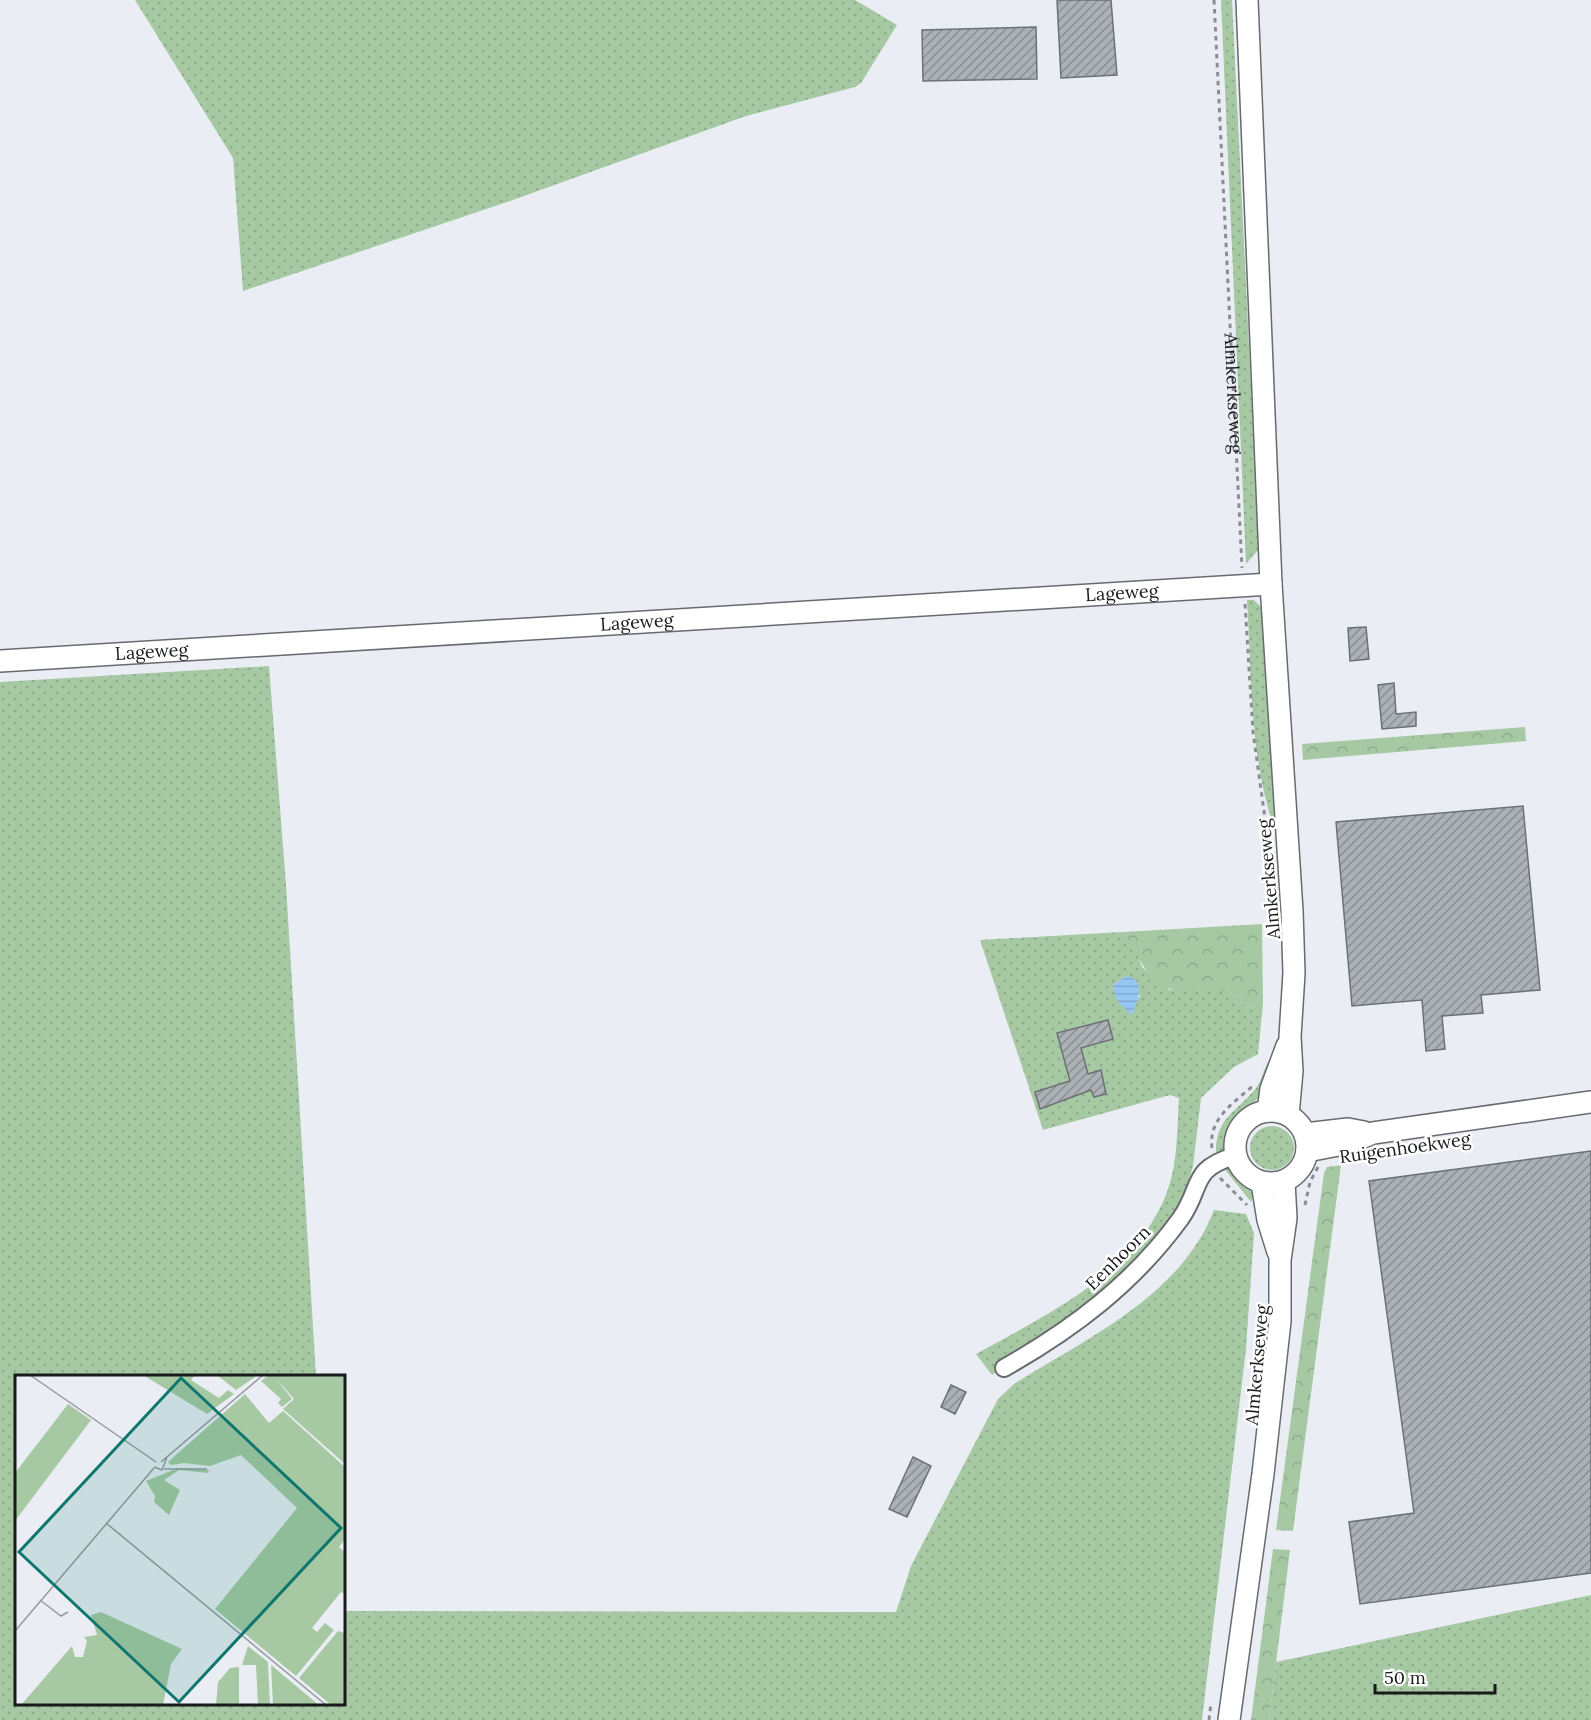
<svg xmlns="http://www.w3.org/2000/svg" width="1591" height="1720" font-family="Lora,serif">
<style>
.grass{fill:url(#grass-dots);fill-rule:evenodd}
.forest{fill:url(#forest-crowns)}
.water{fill:url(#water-rules)}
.building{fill:url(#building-hatch);stroke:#6d7175;stroke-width:1.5}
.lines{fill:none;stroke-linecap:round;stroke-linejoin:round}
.minor-casing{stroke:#676b6f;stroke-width:20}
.tertiary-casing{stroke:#676b6f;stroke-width:24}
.path{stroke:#8a8d91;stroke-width:3;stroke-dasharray:4.5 4.5;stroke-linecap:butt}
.minor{stroke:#fff;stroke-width:16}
.tertiary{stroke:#fff;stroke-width:21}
.labels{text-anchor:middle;stroke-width:5;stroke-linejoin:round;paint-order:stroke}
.street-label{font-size:18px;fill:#181a1b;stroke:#fff}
.inset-road{fill:none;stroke:#96999d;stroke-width:1.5}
.view{fill:#0f766e;fill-opacity:0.15;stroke:#0f766e;stroke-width:3}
.inset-edge{fill:none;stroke:#181a1b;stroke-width:3}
</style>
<defs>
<pattern id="grass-dots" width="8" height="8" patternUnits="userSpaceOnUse" patternTransform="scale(1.5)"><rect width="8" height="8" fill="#a6c9a3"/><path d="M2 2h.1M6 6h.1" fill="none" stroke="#8eac8c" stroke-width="1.8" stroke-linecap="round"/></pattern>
<pattern id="forest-crowns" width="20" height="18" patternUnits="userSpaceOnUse" patternTransform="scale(1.5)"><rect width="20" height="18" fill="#a6c9a3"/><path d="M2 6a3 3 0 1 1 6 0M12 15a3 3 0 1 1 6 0" fill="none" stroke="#8eac8c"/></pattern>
<pattern id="water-rules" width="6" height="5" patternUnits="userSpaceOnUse" patternTransform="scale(1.5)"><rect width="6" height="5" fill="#96c6f2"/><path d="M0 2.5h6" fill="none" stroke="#81aacf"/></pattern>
<pattern id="building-hatch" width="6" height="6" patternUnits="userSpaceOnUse" patternTransform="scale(1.5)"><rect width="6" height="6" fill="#acb1b6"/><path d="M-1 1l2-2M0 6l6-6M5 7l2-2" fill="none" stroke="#8b8f93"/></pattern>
</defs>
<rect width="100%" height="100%" fill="#eaeef4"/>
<g class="grass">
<polygon points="135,0 855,0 897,25 861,83 855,87 746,116 507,202 243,291 233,158"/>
<polygon points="1221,0 1232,0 1259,549 1246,564"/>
<path d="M1247 600H1254L1261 607 1278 838C1249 764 1252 679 1247 600Z"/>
<path d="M269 666 286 885 316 1376H16V1704H344V1611L896 1612 911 1566 998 1399 1014 1384C1087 1338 1181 1296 1214 1210L1246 1214 1254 1233 1246 1349 1202 1720H0V682Z"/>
<path d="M1123 932 1137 952 1142 967 1170 990C1201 989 1227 980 1247 1008L1263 1004 1258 1054 1234 1067 1201 1098 1193 1166 1186 1190 1173 1220 1118 1282 992 1375 976 1354C1046 1315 1140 1271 1168 1189 1178 1161 1177 1128 1179 1098L1170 1095 1043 1130 980 940ZM1126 976 1137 982 1140 998 1113 985Z"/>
<path d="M1273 1055C1272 1065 1272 1081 1266 1088 1247 1115 1231 1112 1226 1151L1216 1153C1215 1118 1237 1112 1256 1088 1263 1079 1265 1062 1273 1055Z"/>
<circle cx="1272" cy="1148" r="22"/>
<path d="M1223 1167C1238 1171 1244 1182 1253 1195L1251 1202Z"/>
<polygon points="1591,1595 1591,1720 1269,1720 1276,1662"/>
</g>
<g class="forest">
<polygon points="1525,727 1526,741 1303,760 1302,744"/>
<path d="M1262 924 1263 1004 1247 1008C1230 984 1212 989 1186 990 1180 990 1173 991 1168 988 1143 977 1138 952 1123 932Z"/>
<polygon points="1341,1165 1293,1531 1276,1530 1324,1173 1327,1167"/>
<polygon points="1273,1549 1290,1550 1269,1720 1251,1720"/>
</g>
<path class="water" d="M1126 976C1147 979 1138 1002 1132 1015 1122 1006 1113 999 1113 985Z"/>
<g class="building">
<polygon points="1057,0 1111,0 1117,75 1061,78"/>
<polygon points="1036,27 1037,79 923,81 922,30"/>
<polygon points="1366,627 1369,659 1350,661 1348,628"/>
<polygon points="1394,683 1396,714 1416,712 1416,726 1382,729 1378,685"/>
<polygon points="1523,806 1540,990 1481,995 1483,1013 1442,1016 1445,1049 1426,1051 1422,1000 1352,1006 1336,822"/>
<polygon points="1108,1020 1113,1039 1081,1048 1088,1074 1101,1070 1106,1094 1094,1097 1091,1090 1040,1109 1035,1092 1070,1081 1057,1033"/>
<polygon points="1591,1151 1591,1573 1360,1604 1349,1522 1414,1513 1369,1181"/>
<polygon points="951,1385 966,1392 955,1414 941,1407"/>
<polygon points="913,1457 931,1466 907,1517 889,1509"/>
</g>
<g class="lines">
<defs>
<path id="minor" d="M1004 1368C1073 1329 1134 1283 1181 1218 1203 1186 1190 1169 1235 1156"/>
<g id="tertiary">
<polyline points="1247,0 1271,584 1292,911 1294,973 1290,1037 1292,1071 1288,1115"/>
<path id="s2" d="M0 661 1271 584"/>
<circle cx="1271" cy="1147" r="36"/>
<polyline points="1268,1111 1271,1089 1287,1046"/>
<polyline points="1305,1134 1348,1129 1364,1132"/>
<polyline points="1307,1151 1349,1143 1373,1133 1591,1102"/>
<polyline points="1262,1183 1268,1220 1278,1252"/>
<polyline points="1229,1720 1263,1474 1280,1321 1280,1260 1286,1218 1284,1182"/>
</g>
</defs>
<use href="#minor" class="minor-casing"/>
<use href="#tertiary" class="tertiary-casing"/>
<g class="path">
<path id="s1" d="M1214 0 1242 568"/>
<polyline points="1245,604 1253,732 1267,833"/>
<path d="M1212 1148C1208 1118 1235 1102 1254 1085"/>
<polyline points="1220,1178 1247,1205"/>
<polyline points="1305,1205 1310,1182 1318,1167"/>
<polyline points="1209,1720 1211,1703"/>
</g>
<use href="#minor" class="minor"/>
<use href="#tertiary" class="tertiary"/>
</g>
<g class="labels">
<g class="street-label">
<text dy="6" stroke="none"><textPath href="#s1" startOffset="394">Almkerkseweg</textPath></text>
<text dy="6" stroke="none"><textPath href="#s2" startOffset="1124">Lageweg</textPath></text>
<text dy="6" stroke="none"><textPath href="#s2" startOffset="638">Lageweg</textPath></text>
<text dy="6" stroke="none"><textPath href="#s2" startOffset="152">Lageweg</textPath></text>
<text transform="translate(1269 879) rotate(-95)" y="6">Almkerkseweg</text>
<text transform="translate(1405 1148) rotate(-8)" y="6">Ruigenhoekweg</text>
<text transform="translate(1118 1258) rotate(-45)" y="6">Eenhoorn</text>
<text transform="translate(1257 1365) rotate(-85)" y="6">Almkerkseweg</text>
</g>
</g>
<g transform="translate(15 1375)">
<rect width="330" height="330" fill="#eaeef4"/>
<path d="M128 0H180L176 5 204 23 213 15 219 19 192 39ZM202 0H239L240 2 221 15ZM254 0H330V89L268 34 279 24 260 2 277 24 267 32 263 28 266 24 246 6ZM230 19 254 48 268 36 330 92V164L324 172 330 177V219L326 217 297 253 302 257 310 248 319 255 281 301 200 234 282 133 226 80 195 91 169 88 156 90 153 87ZM53 29 76 45 0 146V98ZM163 93 194 95 193 98 164 95 149 105 165 115 154 140 139 127 140 121 131 106ZM86 237 167 274 156 289 148 330H6L57 271 60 282H68L72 266 69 262 82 260 76 240ZM323 256 330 258V330H316L284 303Z" fill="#a6c9a3"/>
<path d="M233 271 253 287 255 330H243L241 290H227ZM256 290 304 330H258ZM224 292V330H201L203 307 215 293Z" fill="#a6c9a3"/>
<path class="inset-road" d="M15 0 141 87M146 87 248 0M139 92 147 95 152 82M149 94H192M91 148 311 330M25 225 46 241 53 237M0 256 139 93"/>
<path class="view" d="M166 3 326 153 164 327 4 177Z"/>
<rect width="330" height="330" class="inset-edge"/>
</g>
<path d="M1375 1684v9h120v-9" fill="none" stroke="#181a1b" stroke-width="3"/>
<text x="1384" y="1684" font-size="18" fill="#181a1b" stroke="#ffffff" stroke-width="4.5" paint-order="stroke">50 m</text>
</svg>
